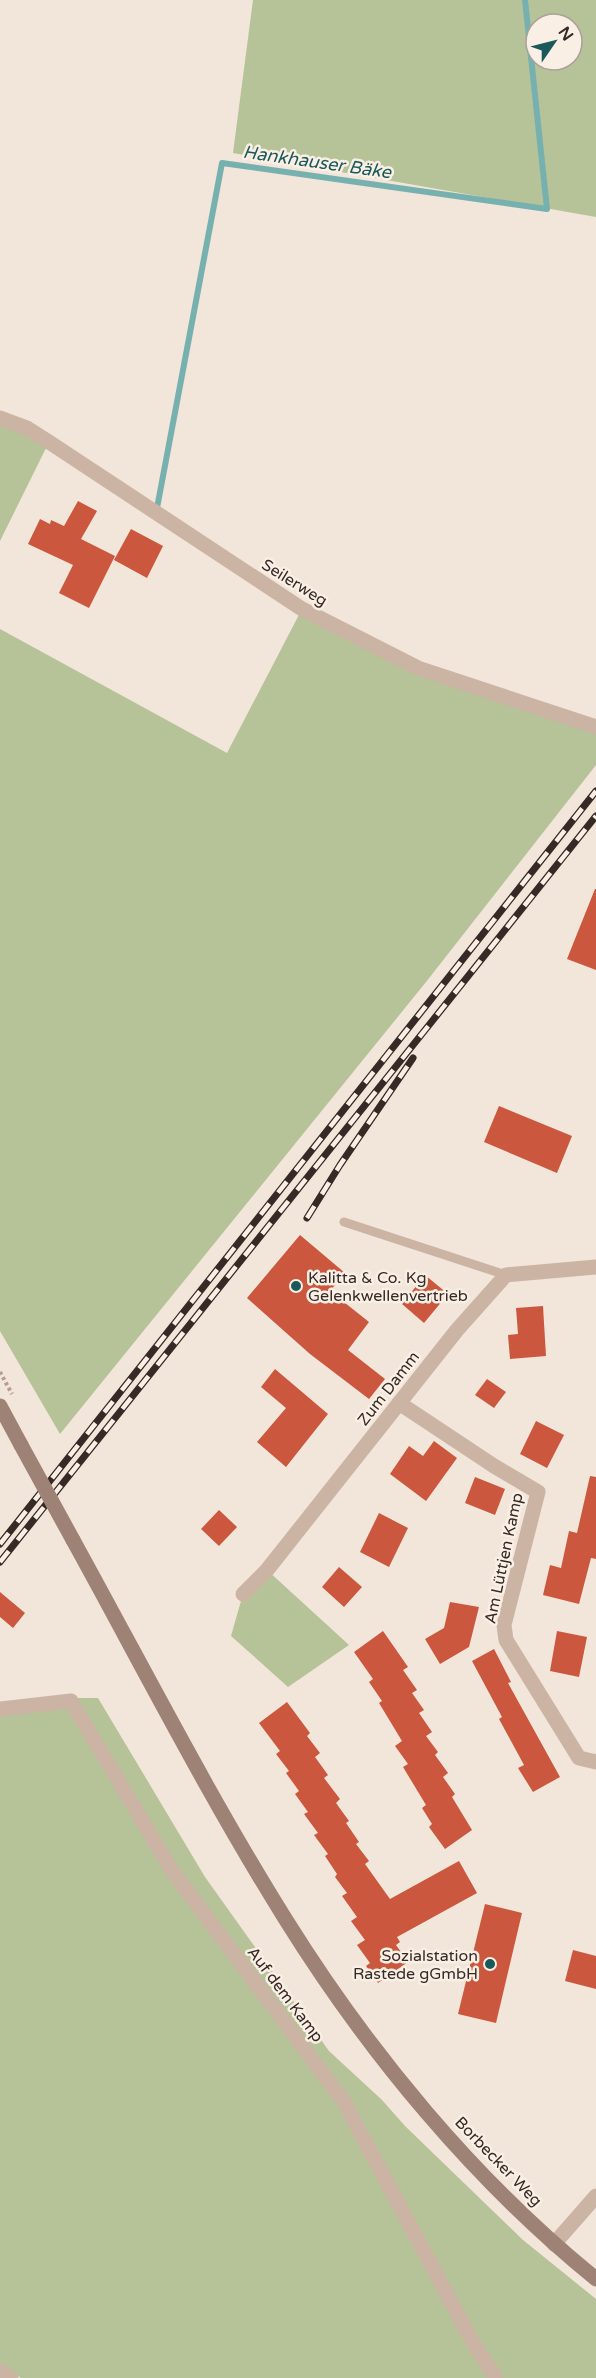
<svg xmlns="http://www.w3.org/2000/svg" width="596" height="2378" font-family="'Varela Round',sans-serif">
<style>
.green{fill:#b6c298;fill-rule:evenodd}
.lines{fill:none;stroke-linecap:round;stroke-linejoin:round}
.stream{stroke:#77b1af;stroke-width:6}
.building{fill:#cb583e}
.path{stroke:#b79d8f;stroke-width:4;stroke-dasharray:3 3;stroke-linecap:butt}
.lane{stroke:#cbb4a4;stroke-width:9}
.street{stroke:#cbb4a4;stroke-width:15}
.secondary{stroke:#9e8276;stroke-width:15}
.rail-casing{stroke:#362a26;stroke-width:7}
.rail{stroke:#faefe5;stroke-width:4.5;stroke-dasharray:14;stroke-linecap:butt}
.secondary-bridge{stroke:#9e8276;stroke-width:15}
.poi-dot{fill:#1a5959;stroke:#faefe5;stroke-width:2}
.labels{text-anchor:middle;stroke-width:5;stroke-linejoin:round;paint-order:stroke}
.street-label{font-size:16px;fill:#362a26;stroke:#faefe5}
.poi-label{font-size:16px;fill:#362a26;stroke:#faefe5;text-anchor:start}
.water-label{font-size:18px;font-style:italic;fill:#1a5959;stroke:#faefe5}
</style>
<rect width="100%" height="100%" fill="#f2e5d9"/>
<g class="green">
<path d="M253 0H596V217L233 153ZM536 24H572V60H536Z"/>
<polygon points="0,418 49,442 0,541"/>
<polygon points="302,609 346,633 596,729 596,765 426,982 60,1434 0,1331 0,629 227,753"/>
<polygon points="267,1570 349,1645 288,1687 231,1636 243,1594"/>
<polygon points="71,1698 98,1698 205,1877 329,2051 382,2100 405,2126 523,2240 596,2299 596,2378 21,2378 0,2364 0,1706"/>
</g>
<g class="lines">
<polyline class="stream" points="157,508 222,163 547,209 525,0"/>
</g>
<g class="building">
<polygon points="78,501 97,511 81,539 115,556 89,608 59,593 73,565 28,544 40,519 50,524 51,520 64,526"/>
<polygon points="131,529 163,546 147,578 114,560"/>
<polygon points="595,889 596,889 596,970 567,959"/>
<polygon points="499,1106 572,1136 557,1173 484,1142"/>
<polygon points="300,1235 345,1273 330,1291 369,1322 348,1350 385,1379 369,1399 310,1354 247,1298"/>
<polygon points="425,1275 448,1294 424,1323 402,1304"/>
<polygon points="543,1306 546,1356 510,1359 508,1335 518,1334 516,1308"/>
<polygon points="275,1369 328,1414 286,1467 257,1442 286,1408 261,1387"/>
<polygon points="487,1379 506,1392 494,1408 475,1395"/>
<polygon points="536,1421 564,1435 547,1468 520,1454"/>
<polygon points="434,1441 457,1458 426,1501 390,1474 409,1446 423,1456"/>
<polygon points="590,1476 596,1477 596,1559 591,1558 579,1604 543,1595 550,1565 561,1568 569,1531 577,1533"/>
<polygon points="475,1477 505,1489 495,1515 465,1503"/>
<polygon points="219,1510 237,1527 219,1546 201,1529"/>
<polygon points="379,1513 408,1528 389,1567 360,1552"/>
<polygon points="339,1567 362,1587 344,1607 322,1587"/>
<polygon points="0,1592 25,1613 13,1628 0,1617"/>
<polygon points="450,1602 479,1607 469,1647 440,1664 425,1639 444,1628"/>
<polygon points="383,1631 408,1667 403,1670 417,1690 412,1693 424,1710 419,1713 432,1732 426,1736 438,1752 435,1755 448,1773 443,1777 455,1794 452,1797 472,1830 445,1849 429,1827 432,1824 422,1808 426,1805 403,1767 408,1764 395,1746 402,1741 379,1703 382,1701 369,1682 373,1679 354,1652"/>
<polygon points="557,1631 587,1637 579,1677 550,1671"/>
<polygon points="494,1649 511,1682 508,1683 560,1777 533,1792 518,1768 524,1765 499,1719 502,1717 472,1661"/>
<polygon points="287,1702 310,1733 307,1736 320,1753 315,1757 328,1775 324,1778 340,1799 336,1803 349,1821 346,1823 359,1842 356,1844 369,1861 365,1864 390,1899 459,1861 477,1893 397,1937 400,1942 396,1945 408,1962 378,1983 366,1966 370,1963 357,1945 365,1940 351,1921 357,1917 342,1896 347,1893 335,1877 337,1874 325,1856 328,1854 314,1835 318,1833 304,1814 308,1812 295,1794 299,1791 286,1773 289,1771 276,1754 280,1751 259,1723"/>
<polygon points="485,1904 522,1913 496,2023 458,2014"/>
<polygon points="573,1950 596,1956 596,1989 565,1981"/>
</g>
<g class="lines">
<polyline class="path" points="0,1372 12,1394"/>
<polyline class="lane" points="344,1222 506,1275"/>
<g class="street">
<polyline points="0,418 27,428 49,442 302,609 418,668 596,727"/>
<polyline points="399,1403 494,1466 538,1492 504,1625 506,1640 579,1758 596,1762"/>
<polyline points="243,1594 267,1570 457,1330 506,1275 596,1267"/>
<polyline points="0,1709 71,1701 171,1869 344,2102 472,2341 496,2378"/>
<polyline points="554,2244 596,2196"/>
<polyline points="0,2371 11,2378"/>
</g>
<g class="secondary">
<polyline points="0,1406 21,1445"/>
<path d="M73 1540C143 1667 209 1797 286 1920 369 2053 474 2180 596 2279"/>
</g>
<defs>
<g id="rail">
<polyline points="307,1218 340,1165 413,1058"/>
<polyline points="0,1544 596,791"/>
<polyline points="0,1562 596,816"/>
</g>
</defs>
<use href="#rail" class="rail-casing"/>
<use href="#rail" class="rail"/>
<polyline class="secondary-bridge" points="21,1445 73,1540"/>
</g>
<g class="poi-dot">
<circle cx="296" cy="1286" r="6"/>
<circle cx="490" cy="1964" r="6"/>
</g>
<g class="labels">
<g class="street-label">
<text transform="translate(295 582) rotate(32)" y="6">Seilerweg</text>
<text transform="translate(388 1388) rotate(-52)" y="6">Zum Damm</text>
<text transform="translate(503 1558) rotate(-78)" y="6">Am Lüttjen Kamp</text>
<text transform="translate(286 1994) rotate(53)" y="6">Auf dem Kamp</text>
<text transform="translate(499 2161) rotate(46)" y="6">Borbecker Weg</text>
</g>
<g class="poi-label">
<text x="308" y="1283">Kalitta &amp; Co. Kg<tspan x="308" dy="18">Gelenkwellenvertrieb</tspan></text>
<text x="478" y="1961" text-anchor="end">Sozialstation<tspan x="478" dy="18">Rastede gGmbH</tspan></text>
</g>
<g class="water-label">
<text transform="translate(317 162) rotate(8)" y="6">Hankhauser Bäke</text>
</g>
</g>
<g transform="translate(554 42) rotate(55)"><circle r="28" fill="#faefe5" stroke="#aca099" stroke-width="1.5"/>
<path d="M0-4.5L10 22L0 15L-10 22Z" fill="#1a5959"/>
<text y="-9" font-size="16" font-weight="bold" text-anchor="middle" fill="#362a26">N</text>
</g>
</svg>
